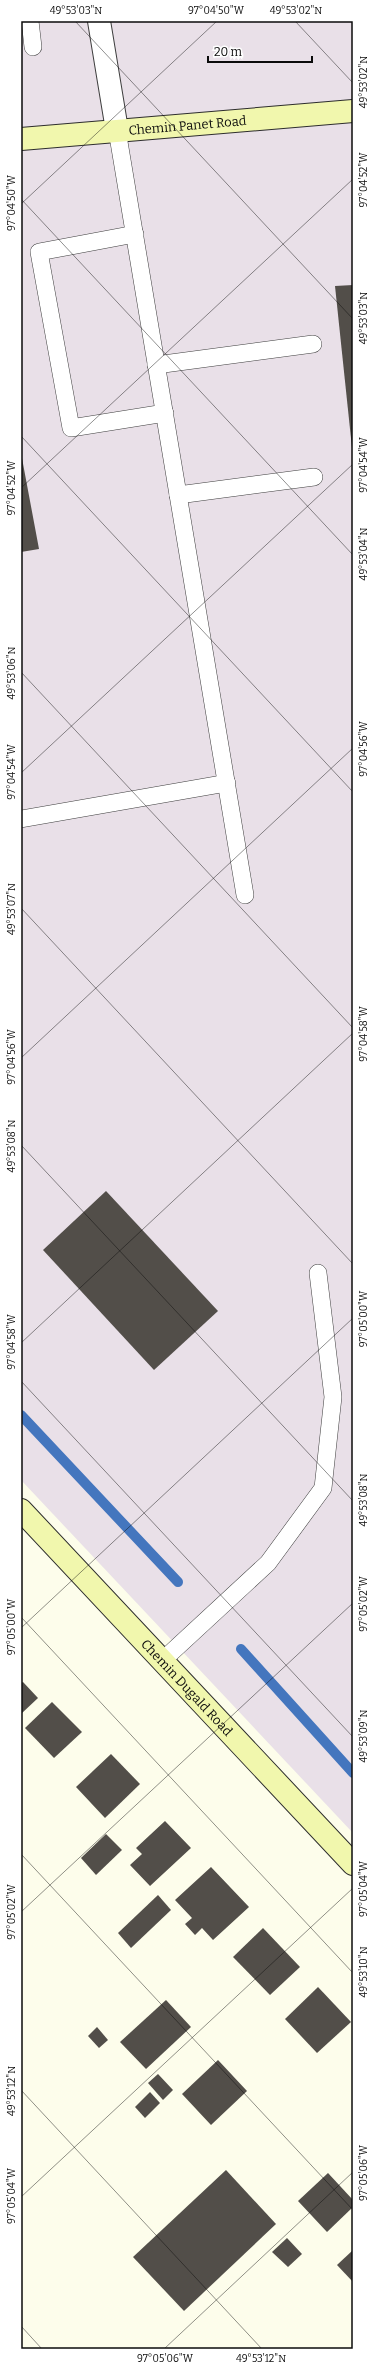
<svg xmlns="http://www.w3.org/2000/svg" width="374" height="2370" font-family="Bitter,serif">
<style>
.industrial{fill:#e9e0e8}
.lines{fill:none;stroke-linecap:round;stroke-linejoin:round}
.stream{stroke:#4476be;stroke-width:10}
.building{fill:#524e49}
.lane-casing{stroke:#3e3e3e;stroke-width:18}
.street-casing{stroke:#3e3e3e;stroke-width:24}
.secondary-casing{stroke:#2d2d2d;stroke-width:24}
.lane{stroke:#fff;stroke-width:17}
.street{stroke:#fff;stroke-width:22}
.secondary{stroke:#f1f7ad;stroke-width:22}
.ticks{fill:none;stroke:#0b0b0b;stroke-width:1;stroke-opacity:0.45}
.labels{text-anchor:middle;stroke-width:4;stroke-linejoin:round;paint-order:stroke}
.street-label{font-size:13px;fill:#0b0b0b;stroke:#fff}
.neatline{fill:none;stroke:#0b0b0b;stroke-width:1.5}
.ticks-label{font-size:10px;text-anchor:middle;fill:#0b0b0b}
</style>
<rect width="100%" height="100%" fill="#fdfdeb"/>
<polygon class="industrial" points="21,21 353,21 353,1833 21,1480"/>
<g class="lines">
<g class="stream">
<polyline points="21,1415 178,1582"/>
<polyline points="241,1649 353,1773"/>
</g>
</g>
<g class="building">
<polygon points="353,285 353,448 352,448 335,286"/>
<polygon points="21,453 39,549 21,552"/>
<polygon points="106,1191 218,1311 154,1370 43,1250"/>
<polygon points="23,1682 38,1698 21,1714 21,1683"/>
<polygon points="52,1702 82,1732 54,1758 25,1728"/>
<polygon points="111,1754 140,1784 105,1818 76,1787"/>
<polygon points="165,1821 191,1848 150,1886 130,1865 142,1854 136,1848"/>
<polygon points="106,1834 122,1850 96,1875 81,1858"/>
<polygon points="211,1867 249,1907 213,1940 202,1928 195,1935 185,1924 192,1918 175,1900"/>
<polygon points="158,1895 171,1910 131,1948 118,1933"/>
<polygon points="263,1928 300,1967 270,1995 233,1957"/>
<polygon points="318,1987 351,2022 317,2053 285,2019"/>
<polygon points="166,2000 191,2027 146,2069 120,2042"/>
<polygon points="97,2027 108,2040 99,2048 88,2036"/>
<polygon points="218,2060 247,2091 211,2125 182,2094"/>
<polygon points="158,2074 173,2090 163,2100 148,2083"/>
<polygon points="150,2092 160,2103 145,2118 135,2107"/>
<polygon points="226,2170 276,2224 184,2311 133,2257"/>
<polygon points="328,2173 353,2200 353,2207 327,2232 298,2201"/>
<polygon points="287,2238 302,2254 288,2267 272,2252"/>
<polygon points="353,2250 353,2282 337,2265"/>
</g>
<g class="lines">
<defs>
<g id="lane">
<polyline points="30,21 33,47"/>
<polyline points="117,130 245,895"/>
<polyline points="135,234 39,252 71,428 165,413"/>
<polyline points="156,365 313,344"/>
<polyline points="178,495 314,477"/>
<polyline points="21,819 227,783"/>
<polyline points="162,1661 268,1563 323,1488 333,1397 318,1273"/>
</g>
<polyline id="street" points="99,21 117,130"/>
<g id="secondary">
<path id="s1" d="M21 139 353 111"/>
<path id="s2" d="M21 1510 353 1864"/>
</g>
</defs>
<use href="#lane" class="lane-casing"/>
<use href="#street" class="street-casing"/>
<use href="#secondary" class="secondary-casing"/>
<use href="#lane" class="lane"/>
<use href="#street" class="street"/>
<use href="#secondary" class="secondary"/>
</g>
<path class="ticks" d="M75 21 353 319M295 21 353 83M21 199 353 555M21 204 217 21M21 436 353 792M21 488 353 179M21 672 353 1028M21 773 353 464M21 908 353 1264M21 1058 353 748M21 1145 353 1501M21 1343 353 1033M21 1381 353 1737M21 1617 353 1973M21 1628 353 1318M21 1854 353 2210M21 1912 353 1603M21 2090 262 2349M21 2197 353 1888M21 2326 42 2349M164 2349 353 2172"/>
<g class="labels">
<g class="street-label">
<text dy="5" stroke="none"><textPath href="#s1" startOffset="167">Chemin Panet Road</textPath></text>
<text dy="5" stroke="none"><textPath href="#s2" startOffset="243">Chemin Dugald Road</textPath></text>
</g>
</g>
<rect width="374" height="2370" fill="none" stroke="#ffffff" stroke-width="44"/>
<path d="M208 56v6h104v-6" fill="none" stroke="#0b0b0b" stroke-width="2"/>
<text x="214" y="56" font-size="12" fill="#0b0b0b" stroke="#ffffff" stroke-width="3" paint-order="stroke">20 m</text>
<rect x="22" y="22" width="330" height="2326" class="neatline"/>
<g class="ticks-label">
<text x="76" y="14">49°53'03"N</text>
<text x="216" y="14">97°04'50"W</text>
<text x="296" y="14">49°53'02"N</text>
<text transform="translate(363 82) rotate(-90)" y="4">49°53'02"N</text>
<text transform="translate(363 180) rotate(-90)" y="4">97°04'52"W</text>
<text transform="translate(11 203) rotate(-90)" y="4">97°04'50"W</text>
<text transform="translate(363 318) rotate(-90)" y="4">49°53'03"N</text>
<text transform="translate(363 465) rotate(-90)" y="4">97°04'54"W</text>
<text transform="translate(11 488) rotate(-90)" y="4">97°04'52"W</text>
<text transform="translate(363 554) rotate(-90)" y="4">49°53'04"N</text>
<text transform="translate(11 673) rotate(-90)" y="4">49°53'06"N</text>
<text transform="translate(363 749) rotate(-90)" y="4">97°04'56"W</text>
<text transform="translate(11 772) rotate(-90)" y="4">97°04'54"W</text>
<text transform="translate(11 909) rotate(-90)" y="4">49°53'07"N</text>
<text transform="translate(363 1034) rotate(-90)" y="4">97°04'58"W</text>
<text transform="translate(11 1057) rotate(-90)" y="4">97°04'56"W</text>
<text transform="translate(11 1146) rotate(-90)" y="4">49°53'08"N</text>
<text transform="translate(363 1319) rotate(-90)" y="4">97°05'00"W</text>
<text transform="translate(11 1342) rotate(-90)" y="4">97°04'58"W</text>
<text transform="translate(363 1500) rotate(-90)" y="4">49°53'08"N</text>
<text transform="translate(363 1604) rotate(-90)" y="4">97°05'02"W</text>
<text transform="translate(11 1627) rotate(-90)" y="4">97°05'00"W</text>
<text transform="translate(363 1736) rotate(-90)" y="4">49°53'09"N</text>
<text transform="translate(363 1889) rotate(-90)" y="4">97°05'04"W</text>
<text transform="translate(11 1912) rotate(-90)" y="4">97°05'02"W</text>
<text transform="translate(363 1972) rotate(-90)" y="4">49°53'10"N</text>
<text transform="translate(11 2091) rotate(-90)" y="4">49°53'12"N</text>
<text transform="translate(363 2173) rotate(-90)" y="4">97°05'06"W</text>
<text transform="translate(11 2196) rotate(-90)" y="4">97°05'04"W</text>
<text x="165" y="2362">97°05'06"W</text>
<text x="261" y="2362">49°53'12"N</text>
</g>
</svg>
